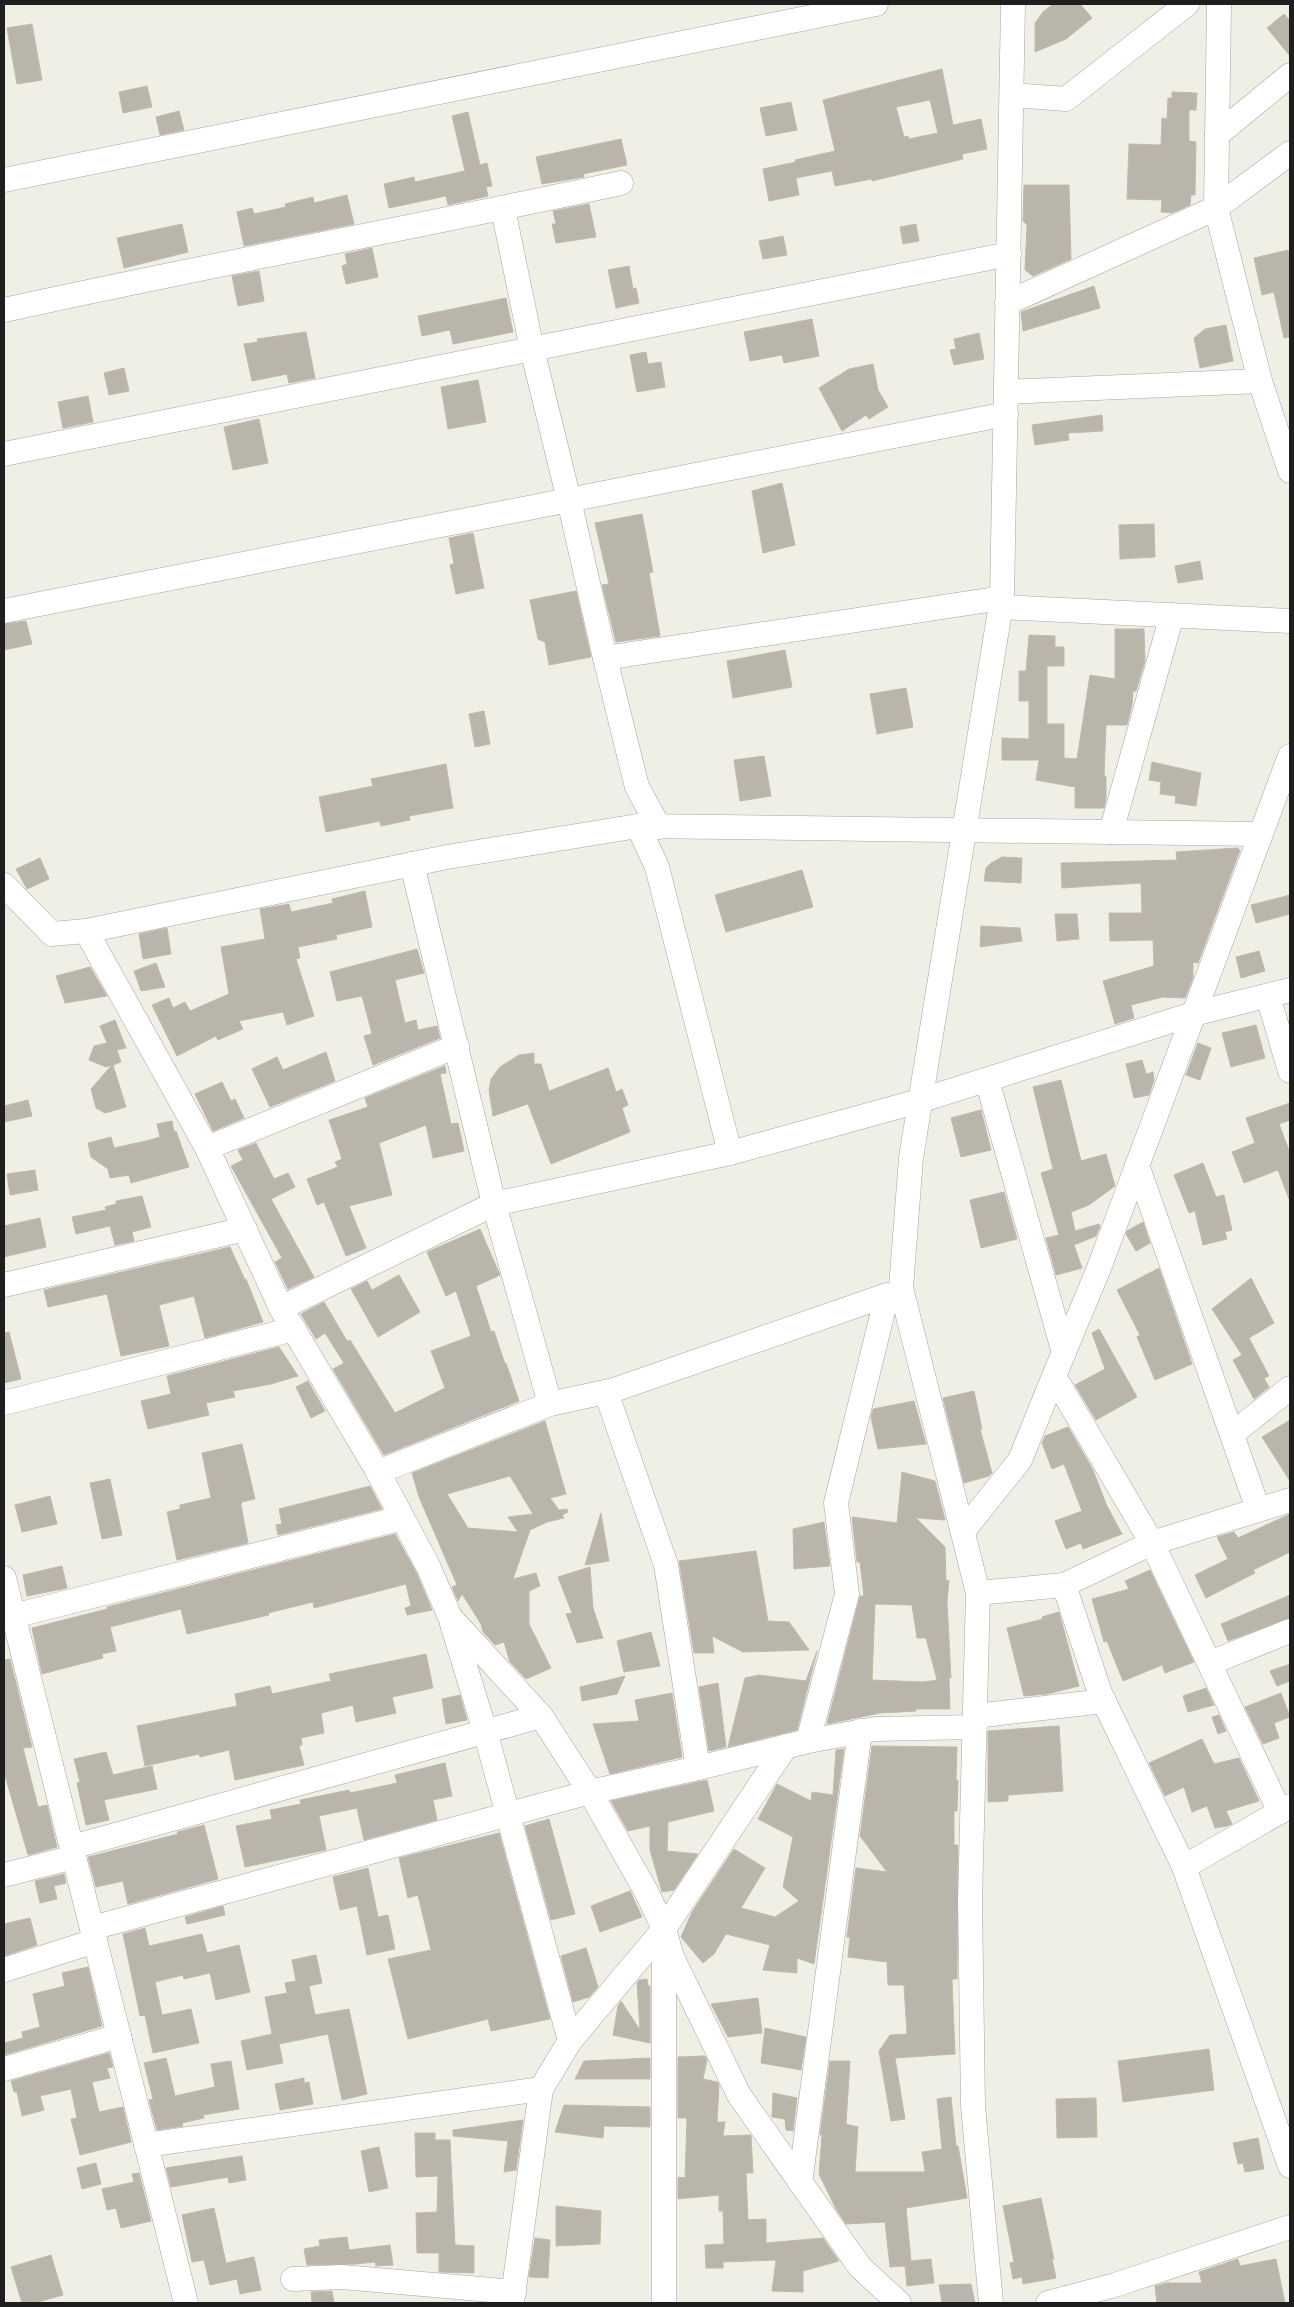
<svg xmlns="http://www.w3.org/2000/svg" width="1294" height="2307" font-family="'Fira Sans Condensed',sans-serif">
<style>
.building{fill:#b9b5aa;stroke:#c1bba7;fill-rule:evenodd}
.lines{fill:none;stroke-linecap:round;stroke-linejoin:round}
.minor-casing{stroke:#a5a5a5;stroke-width:25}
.minor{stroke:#fff;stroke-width:24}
</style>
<rect width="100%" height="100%" fill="#efefe5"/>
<g class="building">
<polygon points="1053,4 1080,4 1092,18 1066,39 1035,52 1035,23 1043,12"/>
<polygon points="1284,14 1290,21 1290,56 1267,28"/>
<polygon points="32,24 42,80 17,84 7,28"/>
<path d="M942 69 953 125 981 119 987 149 962 154 963 159 872 181V179L835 186 832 171 796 178 799 195 769 201 763 169 796 162 795 160 835 151 823 100ZM930 100 938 133 909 139 908 136 904 137 896 107Z"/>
<polygon points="147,86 152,107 123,113 119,92"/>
<polygon points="1172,92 1197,93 1196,110 1189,110 1189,141 1196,142 1195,195 1191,195 1190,205 1172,213 1161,212 1162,200 1127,199 1129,144 1161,145 1162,118 1167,119 1168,98 1172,98"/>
<polygon points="791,102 797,130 766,136 760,108"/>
<polygon points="179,111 184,130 160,135 156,117"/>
<polygon points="468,112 480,165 487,163 492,186 486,187 488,196 448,205 446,196 389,208 384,184 414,177 415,182 465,171 452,116"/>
<polygon points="621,139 627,165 583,174 584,177 542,184 536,157"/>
<polygon points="1024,185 1069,185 1071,259 1033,276 1025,270 1027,225 1023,221"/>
<polygon points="347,195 354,224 244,246 237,212 252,208 254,214 286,207 285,204 313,197 314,203"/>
<polygon points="589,204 596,237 556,243 552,224 556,224 553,211"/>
<polygon points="182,224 188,252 124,268 117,238"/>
<polygon points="916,224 919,241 903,244 900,227"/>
<polygon points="783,236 787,255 763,259 759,241"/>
<polygon points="372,248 378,277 346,284 342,266 347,264 345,254"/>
<polygon points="1288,250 1290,260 1290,337 1284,338 1274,292 1262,295 1254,258"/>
<polygon points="629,266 633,289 636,288 639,303 616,308 608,270"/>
<polygon points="259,271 264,301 238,306 232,276"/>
<polygon points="1094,286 1100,308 1023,331 1021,312"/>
<polygon points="506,298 513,332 453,344 450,330 422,336 418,316"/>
<polygon points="812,319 819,356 784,363 782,355 750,361 744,332"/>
<polygon points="1226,325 1233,361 1200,368 1194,338 1205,329"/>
<polygon points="306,332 315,378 289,383 287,374 252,381 244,344 258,342 257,339"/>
<polygon points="979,333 984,359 954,365 950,350 956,349 954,339"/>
<polygon points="646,352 648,364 661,362 665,387 637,392 630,355"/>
<polygon points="873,364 878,390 888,407 869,419 866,415 842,431 819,388 849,369"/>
<polygon points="124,368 129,391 109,395 104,373"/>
<polygon points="478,380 486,422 448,429 441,387"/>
<polygon points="88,396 93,422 63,428 58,402"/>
<polygon points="1102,415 1103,431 1068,433 1069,440 1035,445 1032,425"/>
<polygon points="259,419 268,463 233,470 224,427"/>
<polygon points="782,483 795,545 763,553 752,491"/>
<polygon points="642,514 653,572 649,573 660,636 616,642 602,585 609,584 595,523"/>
<polygon points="1154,524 1155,557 1120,559 1119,525"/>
<polygon points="473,533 484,588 456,594 450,565 454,564 449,538"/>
<polygon points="1200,561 1203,579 1178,583 1175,566"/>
<polygon points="576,591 591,657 549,665 545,642 538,639 530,600"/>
<polygon points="26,621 32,644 4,650 4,624"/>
<polygon points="1115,629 1144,629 1145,661 1136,691 1133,691 1132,705 1127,725 1106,725 1104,776 1106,776 1106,798 1104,808 1075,808 1075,787 1036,780 1039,760 1002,760 1002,738 1029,739 1029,701 1019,701 1019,671 1026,671 1029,635 1055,636 1055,647 1064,647 1064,666 1047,666 1047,724 1064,724 1064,758 1077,759 1090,675 1115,679"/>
<polygon points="785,650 792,687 733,698 727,661"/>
<polygon points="906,688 913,727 877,734 870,694"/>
<polygon points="484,711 490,744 475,747 469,714"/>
<polygon points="764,756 771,796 740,801 734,760"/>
<polygon points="1152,762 1201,773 1196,806 1175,803 1176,796 1160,794 1161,782 1149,780"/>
<polygon points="446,764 453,808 409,816 410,820 381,826 380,821 326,832 319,797 373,786 371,779"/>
<polygon points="1237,848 1240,850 1198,963 1193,962 1193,978 1185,998 1163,997 1131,1005 1134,1018 1115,1024 1103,981 1154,966 1153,940 1110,941 1109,913 1142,913 1141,883 1062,888 1061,863 1177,860 1176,852"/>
<polygon points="1002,857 1022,858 1021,883 984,881 986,868 991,863"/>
<polygon points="40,858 49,879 27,889 16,869"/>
<polygon points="802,870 813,907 726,932 715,895"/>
<polygon points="365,891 372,927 336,935 337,939 298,947 300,958 296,959 314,1016 287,1025 283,1012 239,1021 243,1029 218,1040 216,1036 177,1056 152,1005 169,998 173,1008 185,1002 190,1011 229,994 221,947 265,939 260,909 289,904 291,912 333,903 332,899"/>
<polygon points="1290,895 1290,914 1256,923 1251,905"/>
<polygon points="1055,914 1077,914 1079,939 1057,941"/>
<polygon points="981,926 1020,928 1022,941 980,947"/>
<polygon points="167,928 171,954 143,959 139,934"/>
<polygon points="417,949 424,973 395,980 405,1023 416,1020 418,1030 437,1026 440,1038 373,1065 364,1036 372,1034 362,996 337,1001 330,972"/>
<polygon points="1259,951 1265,971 1241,978 1236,957"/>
<polygon points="156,963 165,987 141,991 134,971"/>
<polygon points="90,967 107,996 65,1003 56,976"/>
<polygon points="115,1020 126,1048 117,1050 121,1062 113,1065 126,1107 105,1113 96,1108 91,1089 112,1065 106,1067 89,1060 94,1046 107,1043 100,1026"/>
<polygon points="1256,1025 1265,1058 1231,1067 1222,1033"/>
<polygon points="1198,1043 1211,1048 1200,1080 1186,1075"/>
<polygon points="326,1052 335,1081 270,1107 252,1069 277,1057 283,1070"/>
<polygon points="534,1053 534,1064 541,1064 549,1091 608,1068 616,1092 622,1089 628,1105 622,1108 630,1132 551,1164 528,1104 493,1116 489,1090 491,1079 500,1067 519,1055"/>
<polygon points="1142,1060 1146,1074 1153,1072 1154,1080 1149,1095 1134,1098 1126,1064"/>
<polygon points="445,1066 446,1073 440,1074 451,1124 458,1123 464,1151 433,1158 426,1125 379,1143 392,1195 349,1206 366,1248 346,1256 324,1202 317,1205 307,1179 338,1167 335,1162 342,1159 329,1120 368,1107 365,1098"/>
<polygon points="1061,1080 1081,1161 1106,1154 1115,1186 1089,1205 1071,1212 1075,1231 1099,1224 1100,1227 1096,1236 1074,1245 1082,1268 1056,1275 1046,1238 1059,1235 1041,1173 1053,1169 1033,1087"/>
<polygon points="222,1082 231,1101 235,1099 244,1118 213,1131 195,1094"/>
<polygon points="28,1100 32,1116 4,1122 4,1106"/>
<polygon points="1290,1103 1290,1120 1279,1124 1290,1153 1289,1199 1278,1170 1244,1183 1232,1152 1255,1143 1246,1118"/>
<polygon points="981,1110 991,1150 961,1157 951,1118"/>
<polygon points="172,1121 174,1132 176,1131 189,1167 131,1183 129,1175 110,1178 108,1169 91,1157 88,1143 111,1137 114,1148 146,1141 160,1137 157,1124"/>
<polygon points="256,1143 274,1179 288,1173 295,1187 271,1199 314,1277 288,1289 275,1262 282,1258 231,1166 243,1160 238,1150"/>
<polygon points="1203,1163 1216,1197 1224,1195 1232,1230 1225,1232 1227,1239 1203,1245 1195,1211 1189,1213 1174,1175"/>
<polygon points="35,1170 38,1190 10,1195 7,1174"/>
<polygon points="1004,1192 1017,1239 981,1248 970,1200"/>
<polygon points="142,1196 151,1227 132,1232 134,1241 115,1245 110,1226 76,1234 72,1217 106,1210 105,1207 116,1204 116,1201"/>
<polygon points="40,1218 46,1247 4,1257 4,1226"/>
<polygon points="1143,1222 1150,1243 1136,1251 1126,1234 1127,1231"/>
<polygon points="480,1229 500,1275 476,1286 491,1332 494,1331 505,1364 506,1363 519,1401 384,1455 333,1369 344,1363 325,1333 316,1339 301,1314 324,1302 347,1341 350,1340 395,1413 445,1388 431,1351 471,1336 456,1291 446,1296 427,1252"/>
<polygon points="230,1247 245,1280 246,1279 263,1322 205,1338 194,1296 159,1305 169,1346 121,1356 107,1294 48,1307 44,1290"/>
<polygon points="1159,1268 1192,1364 1155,1380 1137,1337 1140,1335 1117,1290"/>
<polygon points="399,1275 420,1312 378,1337 351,1289 367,1281 372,1290"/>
<polygon points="1251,1278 1274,1323 1249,1338 1269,1376 1264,1378 1269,1387 1254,1399 1233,1360 1242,1355 1212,1309"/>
<polygon points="1099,1329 1137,1397 1096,1420 1075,1385 1105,1369 1092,1333"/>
<polygon points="9,1332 21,1379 4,1383 4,1333"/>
<polygon points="279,1347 298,1376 271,1384 233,1391 235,1397 206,1403 209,1415 148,1429 141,1401 171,1394 167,1376"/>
<polygon points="308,1381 325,1411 311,1418 296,1387"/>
<polygon points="974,1391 982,1429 980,1429 992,1473 989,1476 964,1483 943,1398"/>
<polygon points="914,1401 926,1444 878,1449 871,1417 873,1409"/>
<polygon points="1290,1420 1290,1481 1262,1437"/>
<path d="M545 1421 566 1494 550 1498 559 1510 567 1509 568 1512 562 1515 564 1518 547 1522 530 1530 513 1579 536 1573 540 1586 529 1591V1624L551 1668 526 1679 510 1662 504 1642 495 1645 483 1632 481 1624 462 1594 458 1601 452 1587 457 1585 419 1497 412 1473ZM510 1476 533 1514 508 1517 518 1532 468 1528 447 1494Z"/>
<polygon points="1068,1427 1093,1470 1106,1504 1122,1534 1083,1549 1081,1543 1066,1549 1055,1521 1082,1511 1064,1464 1052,1469 1042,1443 1045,1436"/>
<polygon points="242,1444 255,1499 242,1502 241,1505 248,1543 177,1560 167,1512 180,1509 180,1505 211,1498 202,1453"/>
<path d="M902 1472 935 1481 945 1520 916 1518 945 1547 946 1581 949 1580 947 1601 951 1678H949L950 1709H916V1711L880 1713 827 1724 860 1596H864L860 1562H857L852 1517 897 1523ZM875 1604 912 1605 917 1638H926L937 1680 923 1682 872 1680Z"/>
<polygon points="110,1479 122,1535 102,1539 90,1483"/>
<polygon points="370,1486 382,1509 278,1535 276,1525 282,1524 279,1509"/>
<polygon points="50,1496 57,1524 22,1532 15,1505"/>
<polygon points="601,1513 609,1561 585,1565"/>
<polygon points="1290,1514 1290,1552 1253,1570 1255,1573 1206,1598 1195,1575 1228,1559 1217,1537 1234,1532 1238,1538"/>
<polygon points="824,1522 830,1566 794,1569 793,1529"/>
<polygon points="395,1534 416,1572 432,1610 407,1615 405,1608 411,1606 406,1584 314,1608 313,1602 268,1613 269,1615 187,1634 181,1609 110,1627 116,1651 102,1654 103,1658 42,1674 32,1628 107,1609 107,1607"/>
<polygon points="756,1551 768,1621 789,1622 809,1650 743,1652 712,1636 714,1653 694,1653 679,1561"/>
<polygon points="62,1566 67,1588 27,1596 23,1575"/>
<polygon points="590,1567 593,1608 603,1638 577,1643 566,1614 572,1613 558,1577"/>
<polygon points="1150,1570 1194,1662 1165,1673 1162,1665 1123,1681 1107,1641 1104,1642 1092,1599 1129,1589 1125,1581"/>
<polygon points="1290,1595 1290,1618 1228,1641 1221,1624"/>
<polygon points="1059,1612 1079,1686 1047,1694 1024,1696 1007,1628 1043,1619 1042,1617"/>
<polygon points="651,1632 660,1666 624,1672 617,1641"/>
<polygon points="817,1651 797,1730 728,1747 745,1678 759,1675 806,1681"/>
<polygon points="426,1654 433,1688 392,1697 396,1713 356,1722 353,1705 321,1713 324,1733 301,1738 302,1745 299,1746 304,1765 235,1780 229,1750 200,1757 199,1754 145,1766 137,1726 237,1706 235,1694 270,1686 272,1694 331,1681 329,1674"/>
<polygon points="10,1659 32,1747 23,1748 38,1807 47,1805 57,1847 28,1855 4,1772 4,1660"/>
<polygon points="1290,1664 1290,1681 1277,1686 1270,1671"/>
<polygon points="625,1676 617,1694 582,1701 580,1687"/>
<polygon points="718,1683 726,1747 709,1751 699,1687"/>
<polygon points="1206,1688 1214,1705 1188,1712 1183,1696"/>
<polygon points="672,1693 682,1757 610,1774 593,1724 639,1721 635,1700"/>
<polygon points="1281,1693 1290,1717 1274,1723 1279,1738 1263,1744 1245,1707"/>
<polygon points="460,1695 467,1720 446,1724 442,1699"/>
<polygon points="1219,1715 1226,1731 1218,1734 1212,1717"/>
<polygon points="1059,1726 1063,1791 1008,1795 1008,1801 988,1802 988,1731"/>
<polygon points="1202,1739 1214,1764 1239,1758 1259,1801 1226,1811 1232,1824 1227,1826 1215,1828 1207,1806 1192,1812 1184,1787 1165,1796 1149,1763"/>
<polygon points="872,1746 957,1747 956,1780 958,1780 957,1811 954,1811 954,1845 958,1845 957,1979 952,1979 955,2054 895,2058 905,2119 891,2121 879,2051 890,2035 907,2034 904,1985 888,1985 887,1962 848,1957 850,1937 847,1937 856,1868 887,1872 860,1836"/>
<polygon points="844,1749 814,1964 797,1958 797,1973 763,1970 770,1945 726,1934 714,1954 703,1963 681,1937 692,1912 734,1849 765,1868 741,1908 775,1917 799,1901 783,1887 793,1837 758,1819 777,1784 811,1801 812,1792 833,1795 836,1750"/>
<polygon points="106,1752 113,1775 152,1766 157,1789 104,1800 109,1820 86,1825 77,1783 80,1782 74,1759"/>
<polygon points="445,1763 452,1796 433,1800 437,1820 364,1840 357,1808 319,1816 326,1850 245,1867 236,1826 272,1819 270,1810 301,1804 300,1800 349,1790 350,1793 397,1783 395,1775"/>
<polygon points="707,1780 714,1811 668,1822 667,1851 698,1854 674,1890 662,1892 650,1850 650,1826 628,1831 611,1801"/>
<polygon points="549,1819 575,1914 551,1920 525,1826"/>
<polygon points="204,1825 218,1879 128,1904 123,1881 96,1887 88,1857 178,1834 177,1832"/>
<polygon points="499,1833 550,2019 491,2031 488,2019 408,2039 388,1959 431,1950 418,1895 408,1898 399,1858"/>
<polygon points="368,1868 378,1917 388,1915 395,1949 367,1955 357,1906 340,1910 333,1877"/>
<polygon points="64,1874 66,1883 54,1886 57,1899 40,1903 35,1881"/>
<polygon points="630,1891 642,1917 600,1932 591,1906"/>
<polygon points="223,1906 225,1915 187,1924 185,1917"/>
<polygon points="30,1918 37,1945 4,1956 4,1924"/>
<polygon points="145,1928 149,1946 202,1934 207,1953 239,1945 250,1992 216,2000 210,1973 184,1979 183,1975 155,1982 162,2015 191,2009 199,2043 153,2053 145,2015 140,2016 123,1934"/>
<polygon points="586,1948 598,1987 589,1997 573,2002 561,1956"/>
<polygon points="316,1955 322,1983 309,1986 315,2015 349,2009 367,2094 342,2100 328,2034 279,2044 283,2063 247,2070 241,2041 272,2034 265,1997 287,1993 285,1983 296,1981 292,1960"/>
<polygon points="88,1967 102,2026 4,2055 4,2043 23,2038 22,2032 40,2027 33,1994 65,1986 62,1973"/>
<polygon points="647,1979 648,1986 650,1986 650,2043 613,2035 618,2006 621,2001 640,2030 637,1983 639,1980"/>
<polygon points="758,1998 762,2033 728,2037 711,2004"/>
<polygon points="765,2028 806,2037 801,2070 761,2063"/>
<polygon points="1209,2049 1214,2090 1123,2102 1118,2061"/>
<polygon points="109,2053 113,2067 107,2068 110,2078 92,2082 99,2112 123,2107 131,2142 80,2155 71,2119 77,2118 71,2089 40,2096 44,2110 22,2116 17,2092 14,2092 11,2081"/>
<polygon points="705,2056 707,2060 703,2079 717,2082 719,2084 717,2122 725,2122 723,2136 751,2135 753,2173 746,2173 748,2220 766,2219 766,2243 823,2238 839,2261 803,2271 803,2292 772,2291 776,2260 723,2262 723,2268 706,2268 705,2245 724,2244 723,2211 719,2211 719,2195 678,2199 678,2177 685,2178 687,2118 678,2118 678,2057"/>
<polygon points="166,2058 175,2096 215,2087 211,2064 231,2061 239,2109 203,2115 204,2118 182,2123 183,2126 157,2130 149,2100 153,2099 144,2063"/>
<polygon points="650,2058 650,2079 575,2079 584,2061"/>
<polygon points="830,2061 850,2061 846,2124 858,2127 855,2172 925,2172 922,2152 942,2149 937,2099 951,2097 956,2146 958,2146 967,2198 906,2208 911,2261 931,2259 934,2283 907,2286 905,2266 890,2267 885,2222 846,2224 836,2209 819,2174 822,2135 820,2135"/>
<polygon points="304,2078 304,2083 309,2082 313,2104 280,2110 275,2084"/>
<polygon points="773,2093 797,2098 793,2131 786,2130 785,2119 772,2117"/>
<polygon points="1096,2098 1097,2137 1057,2138 1056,2099"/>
<polygon points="564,2105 650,2107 650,2127 604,2126 603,2138 555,2132"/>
<polygon points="523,2120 516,2170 504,2172 508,2141 453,2136 453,2130"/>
<polygon points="415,2133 435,2133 435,2140 450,2140 455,2245 474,2246 474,2273 439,2272 439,2253 417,2253 416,2213 437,2212 438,2176 416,2177"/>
<polygon points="1258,2138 1264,2169 1245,2172 1243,2163 1238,2164 1233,2143"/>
<polygon points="379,2147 388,2188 369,2192 361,2151"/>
<polygon points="242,2156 246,2180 229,2183 228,2177 171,2187 166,2168"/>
<polygon points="96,2163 101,2184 82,2189 77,2168"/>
<polygon points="139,2173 151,2221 121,2228 116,2208 107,2210 102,2189 134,2182 132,2174"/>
<polygon points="1041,2198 1054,2259 1052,2259 1056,2278 1023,2284 1022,2277 1013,2279 1010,2263 1014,2262 1003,2206"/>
<polygon points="556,2206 601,2211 600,2244 556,2246"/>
<polygon points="214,2208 226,2263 254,2257 261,2290 240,2294 237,2279 210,2285 204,2260 192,2262 182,2215"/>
<polygon points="347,2237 349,2250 390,2245 393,2265 376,2266 375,2262 356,2264 307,2265 304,2249 320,2246 319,2240"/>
<polygon points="535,2238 550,2240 548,2278 529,2277"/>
<polygon points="51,2255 63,2295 34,2303 22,2303 11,2267"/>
<polygon points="1238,2259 1240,2266 1276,2259 1285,2303 1157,2303 1155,2286 1166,2283 1202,2283 1199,2272"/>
<polygon points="971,2284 975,2303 942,2303 939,2285"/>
<polygon points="332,2291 334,2303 312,2303 311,2292"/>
</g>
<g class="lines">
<defs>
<g id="minor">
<polyline points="1219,4 1216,208 1260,381 1290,471"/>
<polyline points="1012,95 1066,99 1187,4"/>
<polyline points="1217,135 1290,75"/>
<polyline points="4,180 876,4"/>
<polyline points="503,209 532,349 569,500 605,658 637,787 659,827"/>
<polyline points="1007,303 1216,208 1290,153"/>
<path d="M4 310C209 265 415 227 621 183"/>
<polyline points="1007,392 1260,381"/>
<polyline points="4,454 1009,254"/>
<polyline points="1000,607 1290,621"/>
<polyline points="4,611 1006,414"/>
<polyline points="605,658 1002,598"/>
<polyline points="638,826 657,867 730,1153"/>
<polyline points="1111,832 1172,615"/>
<polyline points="412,864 494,1204 550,1404"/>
<polyline points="4,885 52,934 86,931"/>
<polyline points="1268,996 1290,1071"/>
<polyline points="987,1080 1064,1353"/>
<polyline points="207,1148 457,1046"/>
<polyline points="1137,1165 1258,1509"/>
<polyline points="4,1285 245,1229"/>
<polyline points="281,1308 494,1204 730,1153 919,1101 1193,1014 1290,990"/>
<polyline points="606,1392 666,1565 698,1768"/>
<polyline points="4,1403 294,1329"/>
<polyline points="1232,1434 1290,1388"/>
<polyline points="378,1472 550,1404 614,1390 887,1295 836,1503 847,1594 808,1741"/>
<polyline points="964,1530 1020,1460 1054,1376"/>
<polyline points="4,1578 186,2303"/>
<polyline points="1064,1585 1100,1693 1184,1867 1290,2166"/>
<polyline points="978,1593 1064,1585 1152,1543 1290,1500"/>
<polyline points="13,1616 402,1518"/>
<polyline points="452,1624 485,1731 570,2041"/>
<polyline points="1210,1663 1290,1631"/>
<polyline points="975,1716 1104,1701"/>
<polyline points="1280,1812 1152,1543 1054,1376 1099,1268 1290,756"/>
<polyline points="72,1847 541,1716"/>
<polyline points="1184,1867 1290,1806"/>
<polyline points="4,1875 74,1857"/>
<polyline points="92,1928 590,1792 698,1768 808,1741 875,1729 975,1727"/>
<polyline points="664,1945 664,2303"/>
<polyline points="4,1970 95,1941"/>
<polyline points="4,2069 119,2036"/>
<polyline points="146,2145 541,2089"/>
<polyline points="800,2183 860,1731"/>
<polyline points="293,2279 342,2277 514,2292"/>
<polyline points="512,2303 541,2089 570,2041 664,1929 786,1746"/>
<polyline points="899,2303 860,2267 739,2095 672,1957 664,1929 647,1893 590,1792 541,1716 450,1617 428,1566 378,1472 281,1308 207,1148 86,931 447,857 638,826 1260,834"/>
<polyline points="991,2303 973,2106 970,1900 978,1593 901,1288 911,1158 1002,598 1013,4"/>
<polyline points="1048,2303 1115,2285 1290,2227"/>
</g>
</defs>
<use href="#minor" class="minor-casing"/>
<use href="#minor" class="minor"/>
</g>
<rect width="1294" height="2307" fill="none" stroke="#1e1e1e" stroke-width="10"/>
</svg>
